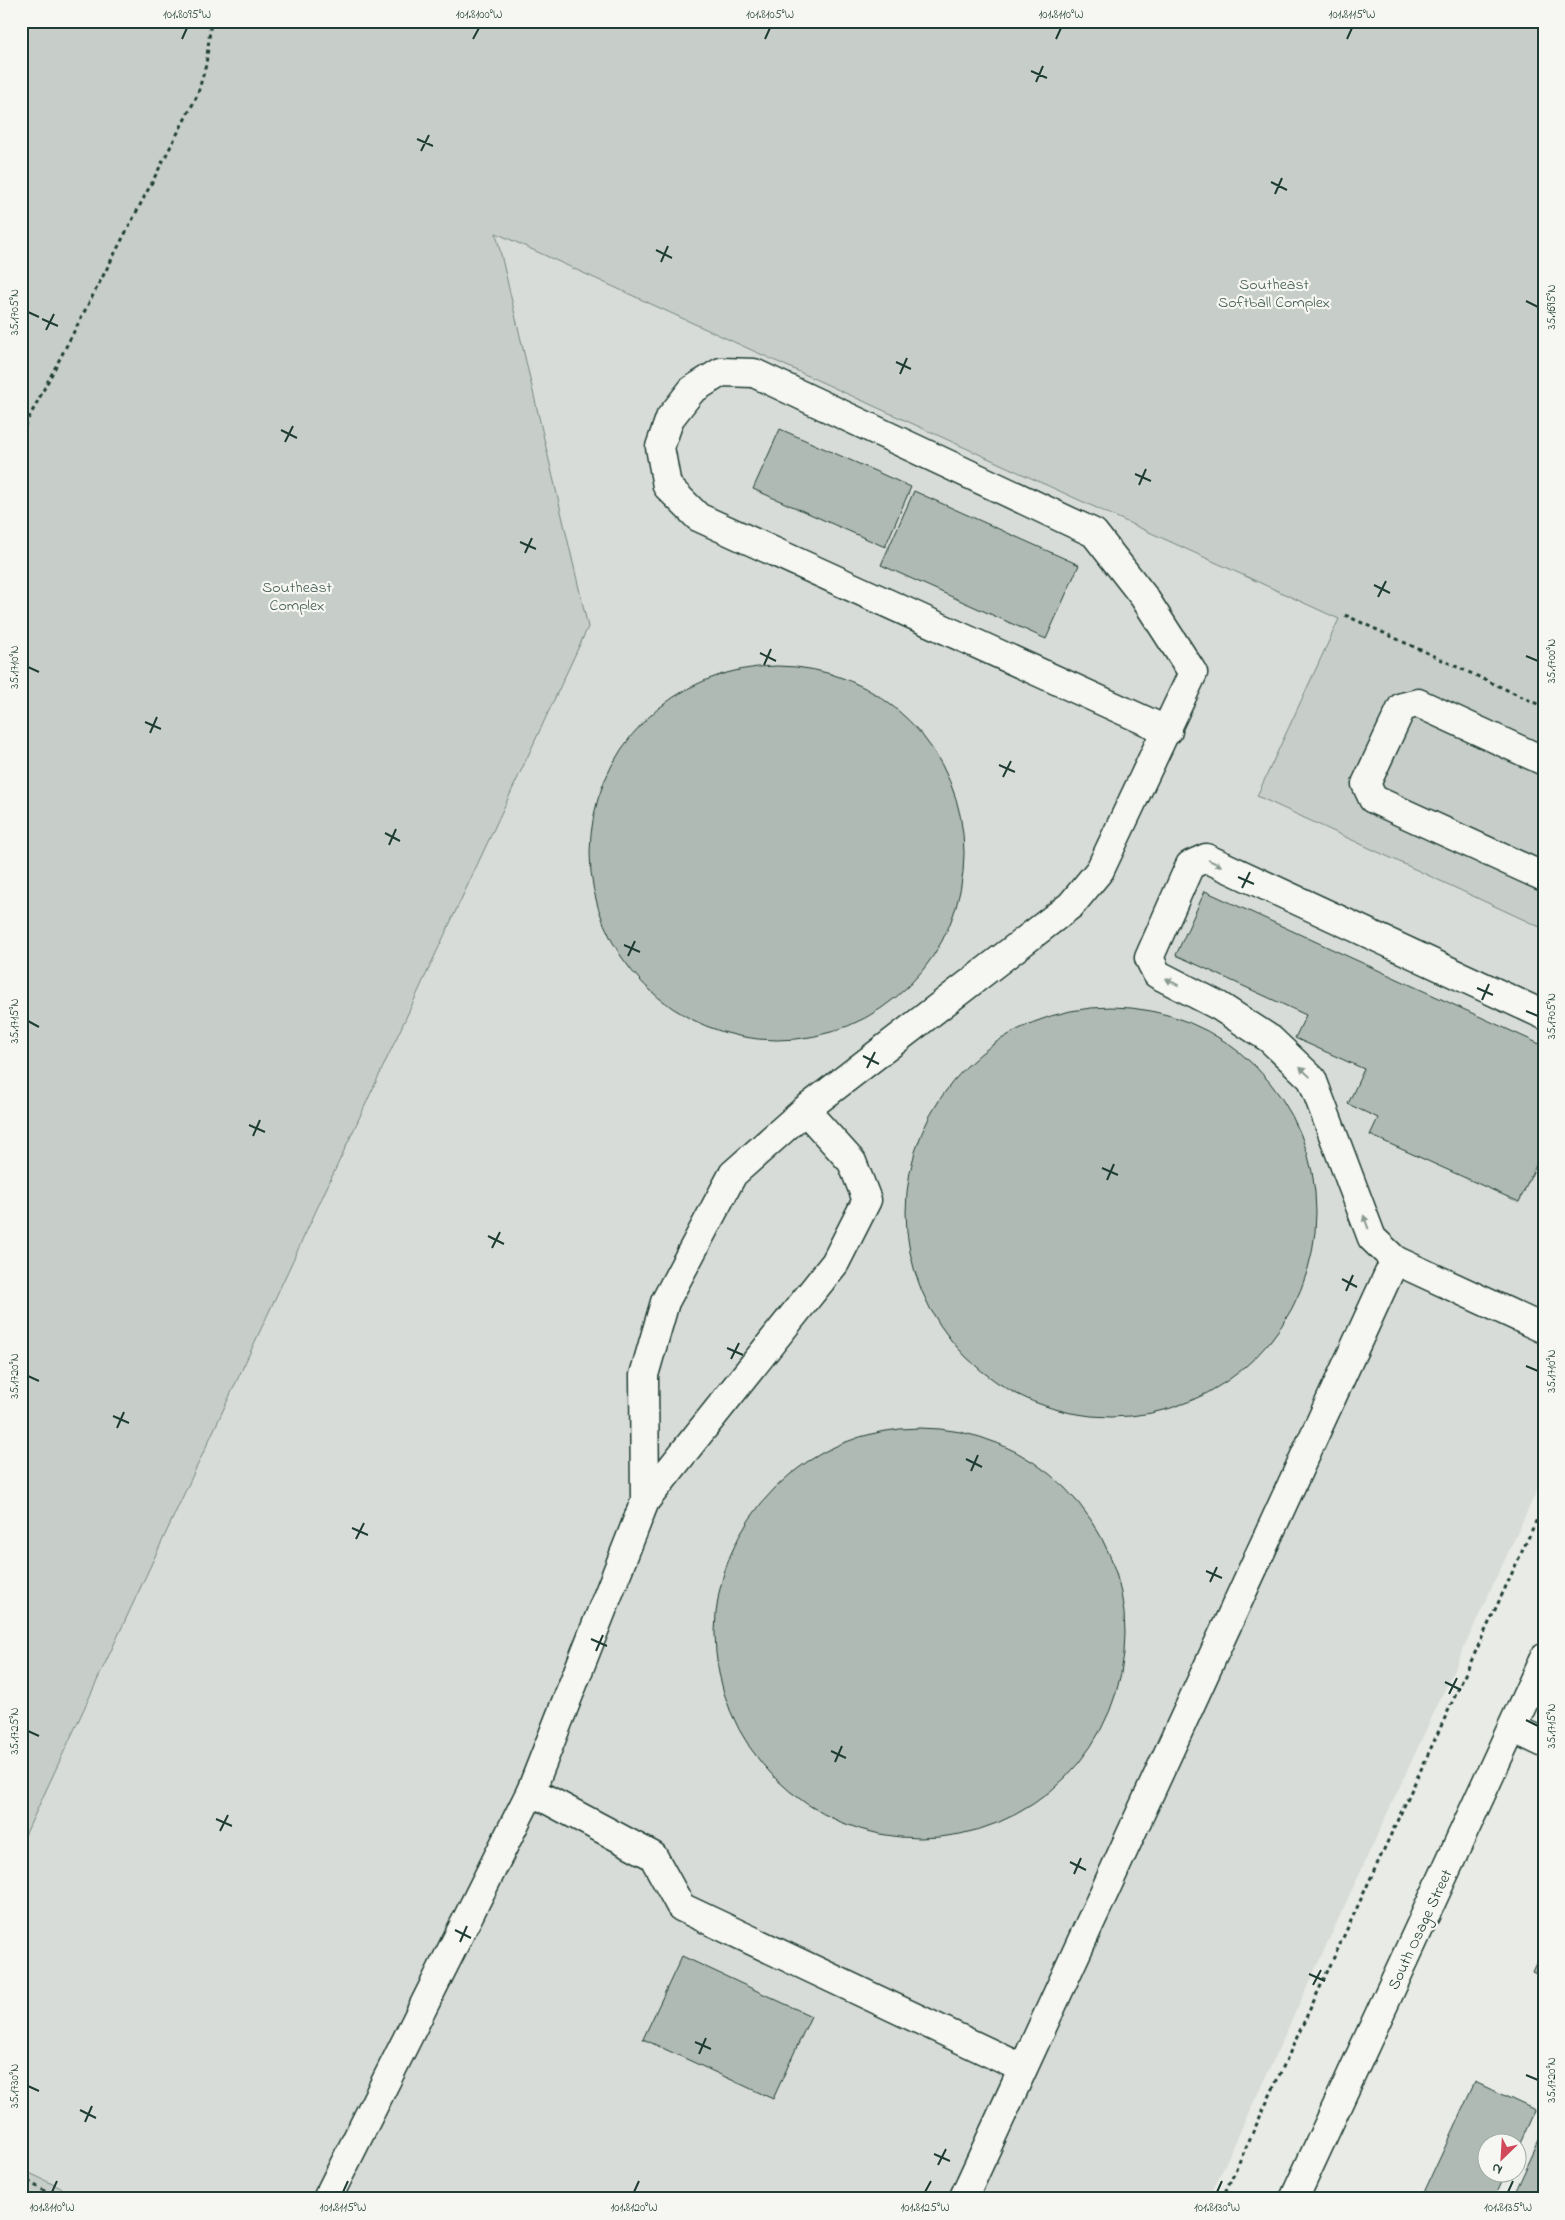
<svg xmlns="http://www.w3.org/2000/svg" width="1565" height="2220" font-family="'Indie Flower',sans-serif">
<style>
.built{fill:#d8dcd8}
.green{fill:#c7cec9;stroke:#73867e}
.building{fill:#b0bab5;stroke:#1f3d34}
.lines{fill:none;stroke-linecap:round;stroke-linejoin:round}
.minor-casing{stroke:#1f3d34;stroke-width:31}
.major-casing{stroke:#1f3d34;stroke-width:31}
.path{stroke:#1f3d34;stroke-width:3;stroke-dasharray:4 4;stroke-linecap:butt}
.minor{stroke:#f6f6f2;stroke-width:28}
.major{stroke:#f6f6f2;stroke-width:28}
.oneway{fill:#8a9a93}
.ticks{fill:none;stroke:#1f3d34;stroke-width:2}
.labels{text-anchor:middle;stroke-width:4.5;stroke-linejoin:round;paint-order:stroke}
.park-label{font-size:16px;fill:#415a52;stroke:#f6f6f2}
.street-label{font-size:16px;fill:#1f3d34;stroke:#f6f6f2}
.neatline{fill:none;stroke:#1f3d34;stroke-width:2}
.ticks-label{font-size:12px;text-anchor:middle;fill:#1f3d34}
</style>
<rect width="100%" height="100%" fill="#e9ebe7"/>
<filter id="ink" filterUnits="userSpaceOnUse"><feTurbulence type="fractalNoise" baseFrequency=".02" numOctaves="2"/><feDisplacementMap in="SourceGraphic" scale="10" xChannelSelector="R" yChannelSelector="G"/><feConvolveMatrix kernelMatrix="1 2 1 2 8 2 1 2 1" color-interpolation-filters="sRGB"/></filter>
<g filter="url(#ink)">
<polygon class="built" points="496,233 1339,619 1257,796 1544,929 1544,1475 1209,2199 84,2199 21,2169 21,1844 588,627"/>
<g class="green">
<polygon points="21,21 1544,21 1544,929 1257,796 1339,619 496,233 588,627 21,1844"/>
<polygon points="21,2169 84,2199 21,2199"/>
</g>
<g class="building">
<polygon points="780,429 911,487 885,547 753,489"/>
<polygon points="914,491 1079,565 1046,639 881,565"/>
<circle cx="777" cy="853" r="187"/>
<polygon points="1205,891 1544,1046 1544,1148 1519,1202 1370,1135 1378,1118 1348,1104 1364,1069 1295,1038 1306,1015 1176,955"/>
<circle cx="1111" cy="1212" r="205"/>
<circle cx="920" cy="1633" r="205"/>
<polygon points="1544,1948 1544,1977 1533,1972"/>
<polygon points="682,1956 811,2016 773,2099 643,2039"/>
<polygon points="1475,2082 1535,2110 1518,2148 1518,2142 1488,2142 1488,2172 1506,2172 1494,2199 1421,2199"/>
<polygon points="1544,2130 1544,2199 1512,2199"/>
</g>
<g class="lines">
<defs>
<g id="minor">
<polyline points="1544,761 1418,703 1402,707 1366,784 1373,799 1544,877"/>
<polyline points="1544,1015 1206,858 1190,865 1149,958 1157,974 1219,1006 1270,1039 1312,1079 1372,1238 1395,1260 1544,1329"/>
<polyline points="645,1501 835,1263 867,1200 852,1162 805,1110"/>
<polyline points="1512,1728 1544,1743"/>
<polyline points="531,1791 645,1501 644,1375 665,1302 733,1174 805,1110 1071,905 1100,870 1193,673 1144,597 1094,533 754,373 721,372 692,390 670,418 660,447 667,486 698,517 1168,731"/>
<polyline points="327,2199 531,1791 653,1856 681,1907 1022,2068"/>
<polyline points="963,2199 1395,1260"/>
</g>
<polyline id="major" points="1294,2199 1544,1658"/>
</defs>
<use href="#minor" class="minor-casing"/>
<use href="#major" class="major-casing"/>
<g class="path">
<polyline points="21,433 197,96 206,65 211,21"/>
<polyline points="1345,615 1544,707"/>
<polyline points="21,2177 58,2199"/>
<polyline points="1222,2199 1544,1504"/>
</g>
<use href="#minor" class="minor"/>
<use href="#major" class="major"/>
</g>
<defs><path id="oneway-solid" d="M-6-.8H1V-3.2L6.5 0L1 3.2V.8H-6Z" transform="scale(1.25)"/></defs>
<g class="oneway">
<use href="#oneway-solid" transform="translate(1215 863) rotate(25)"/>
<use href="#oneway-solid" transform="translate(1172 982) rotate(-153)"/>
<use href="#oneway-solid" transform="translate(1305 1072) rotate(-137)"/>
<use href="#oneway-solid" transform="translate(1366 1222) rotate(-110)"/>
</g>
</g>
<path class="ticks" d="M182 39 187 28M473 39 479 28M765 39 770 28M1056 39 1061 28M1347 39 1352 28M1031 71 1047 78M1036 82 1043 66M417 139 433 146M421 151 429 135M1271 182 1287 190M1275 194 1282 178M656 250 672 258M661 262 668 246M1526 301 1538 307M28 312 39 317M42 319 58 326M46 330 54 314M896 362 911 369M900 374 907 358M281 430 297 438M285 442 293 426M1135 474 1151 481M1139 485 1146 469M520 542 536 549M525 553 532 538M1374 585 1390 593M1378 597 1386 581M760 653 776 661M1526 656 1538 661M764 665 771 649M28 667 39 672M145 722 161 729M150 733 157 717M999 765 1015 772M1003 777 1011 761M385 833 400 841M389 845 396 829M1238 877 1254 884M1242 888 1250 872M624 945 640 952M628 956 635 941M1477 988 1493 995M1482 1000 1489 984M1526 1011 1538 1016M28 1021 39 1027M863 1056 879 1064M867 1068 875 1052M249 1125 265 1132M253 1136 260 1120M1102 1168 1118 1175M1107 1180 1114 1164M488 1236 504 1244M492 1248 500 1232M1342 1279 1357 1287M1346 1291 1353 1275M727 1348 743 1355M731 1359 739 1343M1526 1366 1538 1371M28 1376 39 1381M113 1416 129 1423M117 1428 124 1412M966 1459 982 1467M971 1471 978 1455M352 1528 368 1535M356 1539 364 1523M1206 1571 1222 1578M1210 1582 1217 1567M591 1639 607 1646M596 1651 603 1635M1445 1682 1461 1690M1449 1694 1457 1678M1526 1720 1538 1726M28 1731 39 1736M831 1751 846 1758M835 1762 842 1746M216 1819 232 1826M220 1831 228 1815M1070 1862 1086 1870M1074 1874 1081 1858M455 1930 471 1938M460 1942 467 1926M1309 1974 1325 1981M1313 1985 1321 1970M695 2042 711 2049M699 2054 706 2038M1526 2075 1538 2080M28 2086 39 2091M80 2110 96 2118M85 2122 92 2106M934 2154 950 2161M938 2165 946 2149M52 2192 57 2181M343 2192 348 2181M634 2192 639 2181M925 2192 931 2181M1217 2192 1222 2181M1508 2192 1513 2181"/>
<g class="labels">
<g class="park-label">
<text x="1274" y="289">Southeast<tspan x="1274" dy="18">Softball Complex</tspan></text>
<text x="297" y="592">Southeast<tspan x="297" dy="18">Complex</tspan></text>
</g>
<g class="street-label">
<text transform="translate(1419 1929) rotate(-65)" y="6">South Osage Street</text>
</g>
</g>
<rect width="1565" height="2220" fill="none" stroke="#f6f6f2" stroke-width="55"/>
<g transform="translate(1502 2158) rotate(205)"><circle r="24" fill="#f6f6f2" stroke="#a0aca6"/>
<path d="M0-4L9 19L0 12L-9 19Z" fill="#d1495b"/>
<text y="-8" font-size="14" font-weight="bold" text-anchor="middle" fill="#1f3d34">N</text>
</g>
<rect x="28" y="28" width="1510" height="2164" class="neatline"/>
<g class="ticks-label">
<text x="187" y="18">101.8095°W</text>
<text x="479" y="18">101.8100°W</text>
<text x="770" y="18">101.8105°W</text>
<text x="1061" y="18">101.8110°W</text>
<text x="1352" y="18">101.8115°W</text>
<text transform="translate(1551 307) rotate(-90)" y="4">35.1695°N</text>
<text transform="translate(14 312) rotate(-90)" y="4">35.1705°N</text>
<text transform="translate(1551 661) rotate(-90)" y="4">35.1700°N</text>
<text transform="translate(14 667) rotate(-90)" y="4">35.1710°N</text>
<text transform="translate(1551 1016) rotate(-90)" y="4">35.1705°N</text>
<text transform="translate(14 1021) rotate(-90)" y="4">35.1715°N</text>
<text transform="translate(1551 1371) rotate(-90)" y="4">35.1710°N</text>
<text transform="translate(14 1376) rotate(-90)" y="4">35.1720°N</text>
<text transform="translate(1551 1726) rotate(-90)" y="4">35.1715°N</text>
<text transform="translate(14 1731) rotate(-90)" y="4">35.1725°N</text>
<text transform="translate(1551 2080) rotate(-90)" y="4">35.1720°N</text>
<text transform="translate(14 2086) rotate(-90)" y="4">35.1730°N</text>
<text x="52" y="2211">101.8110°W</text>
<text x="343" y="2211">101.8115°W</text>
<text x="634" y="2211">101.8120°W</text>
<text x="925" y="2211">101.8125°W</text>
<text x="1217" y="2211">101.8130°W</text>
<text x="1508" y="2211">101.8135°W</text>
</g>
</svg>
